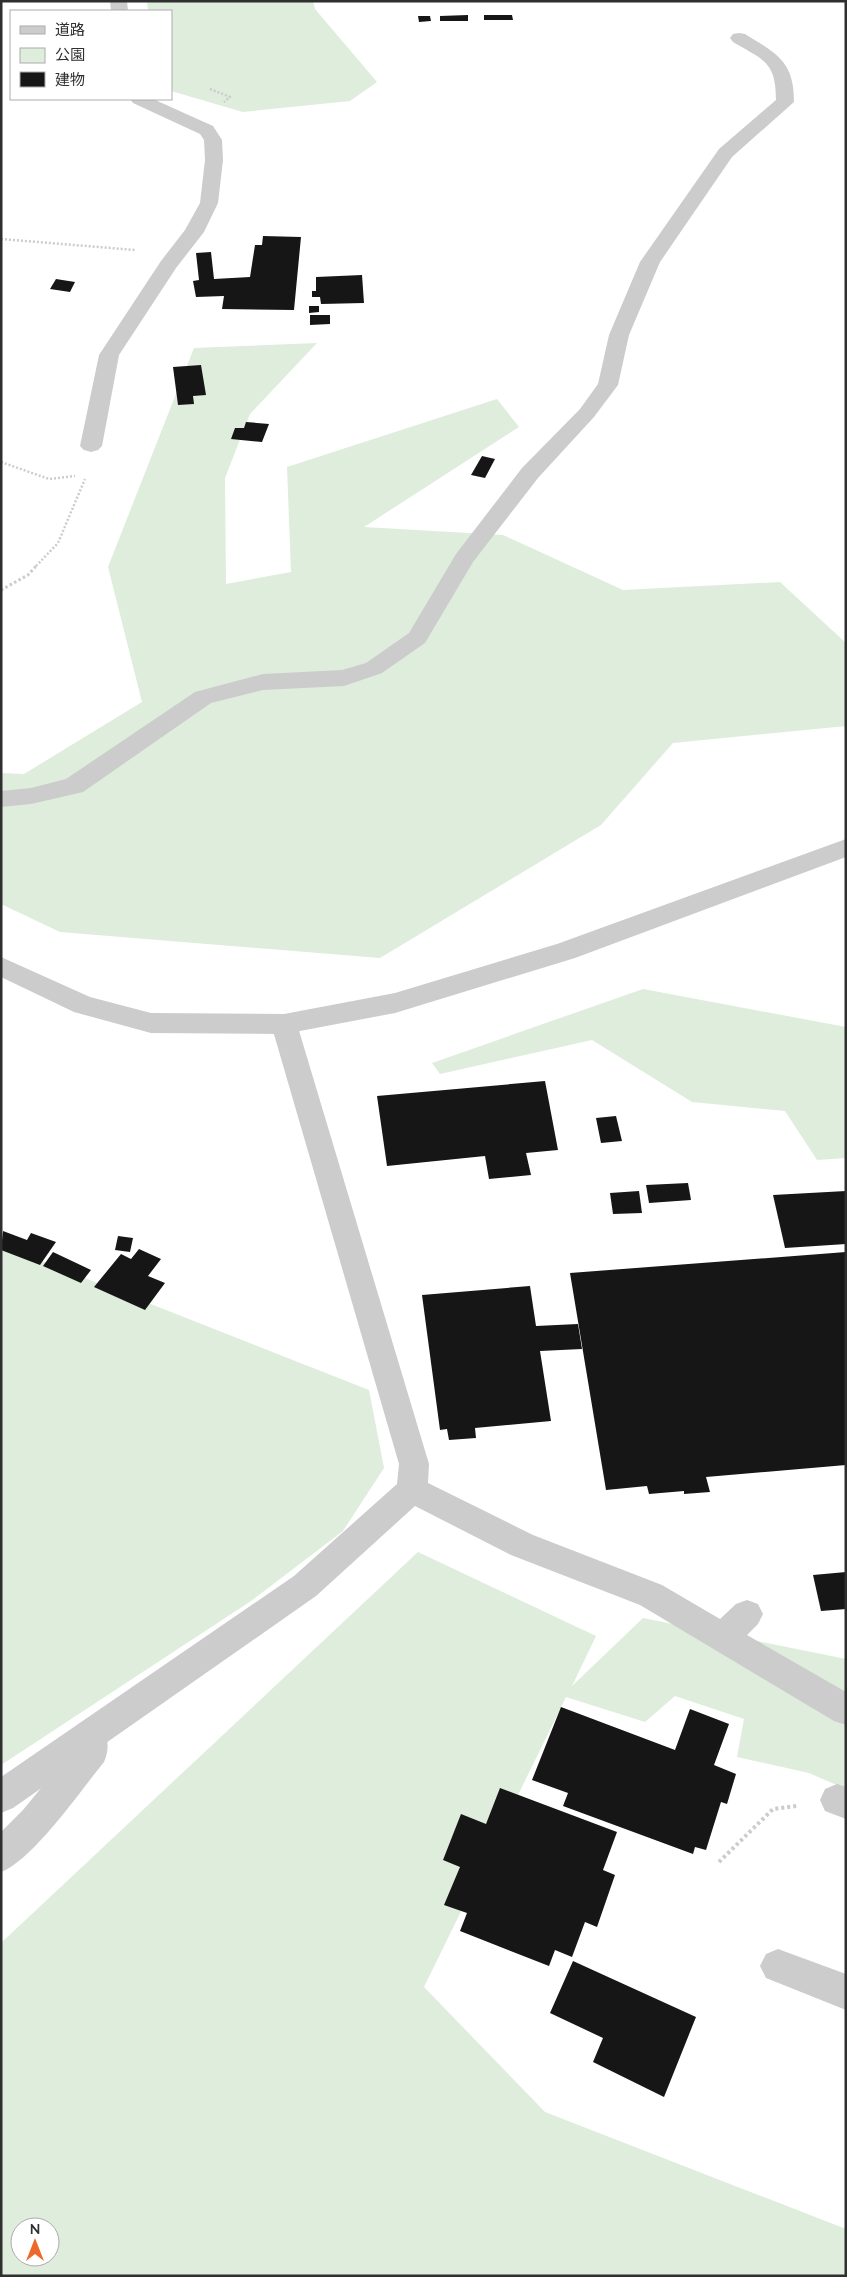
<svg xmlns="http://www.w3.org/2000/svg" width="847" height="2277" font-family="Mulish,'Noto Sans JP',sans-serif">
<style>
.green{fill:#deeddc;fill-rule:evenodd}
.building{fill:#161616}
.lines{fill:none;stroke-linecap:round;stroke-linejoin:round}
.path-far2{stroke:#ccc;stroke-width:2.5;stroke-dasharray:2 2;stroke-linecap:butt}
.path-far1{stroke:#ccc;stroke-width:3;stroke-dasharray:2.5 2.5;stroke-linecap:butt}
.path{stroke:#ccc;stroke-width:4;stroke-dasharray:3 3;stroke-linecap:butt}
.service{fill:#ccc;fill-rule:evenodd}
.minor{fill:#ccc;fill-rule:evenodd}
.tertiary{fill:#ccc;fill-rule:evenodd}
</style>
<rect width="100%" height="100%" fill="#fff"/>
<g class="green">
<polygon points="147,1 313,1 315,9 377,82 350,101 243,112 171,91 171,11 148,11"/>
<polygon points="317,343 250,414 225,478 226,584 291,572 287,467 497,399 519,427 364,527 503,535 623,590 780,582 846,643 846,726 673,743 601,825 380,958 60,932 1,904 1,773 24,774 142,702 108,567 194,348"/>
<polygon points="643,989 846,1027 846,1158 817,1160 785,1111 692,1102 592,1040 440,1074 432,1063"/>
<polygon points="1,1245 369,1390 384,1468 343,1531 251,1601 1,1765"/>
<path d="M418 1552 596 1636 572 1686 643 1618 846 1659V1789L809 1773 737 1757 744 1719 675 1696 645 1722 566 1697 424 1987 545 2112 846 2229V2276H1V1943ZM20 2227H50V2257H20Z"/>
</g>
<g class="building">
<polygon points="468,15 468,21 440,21 440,16"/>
<polygon points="484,15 512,15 513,20 484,20"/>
<polygon points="418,16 430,16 431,21 419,22"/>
<polygon points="263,236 301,237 294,310 222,309 224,296 196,297 193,281 199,280 196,253 211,252 214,279 250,277 255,245 262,245"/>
<polygon points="362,275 364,303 321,304 320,297 312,297 312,291 316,291 316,277"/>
<polygon points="56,279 75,282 70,292 50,289"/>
<polygon points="309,306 319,306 319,312 309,313"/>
<polygon points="310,315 330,315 330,324 310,325"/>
<polygon points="201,365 206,395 193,396 194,404 178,405 173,367"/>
<polygon points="246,422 269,424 262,442 231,439 235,428 244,428"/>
<polygon points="482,456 495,459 485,478 471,475"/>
<polygon points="545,1081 558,1150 526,1153 531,1175 489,1179 485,1156 387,1166 377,1096"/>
<polygon points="616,1116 622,1141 601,1143 596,1118"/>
<polygon points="688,1183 691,1200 649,1203 646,1185"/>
<polygon points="639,1191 642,1213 613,1214 610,1193"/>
<polygon points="846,1191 846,1244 785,1248 773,1195"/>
<polygon points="3,1231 27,1240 31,1233 56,1242 40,1265 1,1250"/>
<polygon points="118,1236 133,1238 130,1252 115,1250"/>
<polygon points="139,1249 161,1259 148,1276 165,1283 145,1310 94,1287 121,1254 131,1259"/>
<polygon points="53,1252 91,1270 81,1283 43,1266"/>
<polygon points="846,1252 846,1465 706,1477 710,1492 684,1494 684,1491 649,1494 647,1486 606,1490 570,1273"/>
<polygon points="530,1286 536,1326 578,1324 582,1349 540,1351 551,1421 475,1428 476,1438 449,1440 447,1429 440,1430 422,1295"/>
<polygon points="846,1572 846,1609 821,1611 813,1575"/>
<polygon points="561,1707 675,1750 690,1709 729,1724 714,1765 736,1774 727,1804 721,1802 706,1850 695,1847 693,1854 563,1806 568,1793 532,1780"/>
<polygon points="500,1788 617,1832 603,1870 615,1875 597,1927 585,1922 572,1957 555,1950 549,1966 460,1931 467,1913 444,1905 460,1867 443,1860 461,1814 486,1824"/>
<polygon points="573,1961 696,2017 664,2097 593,2062 603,2038 550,2013"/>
</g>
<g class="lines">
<g class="path-far2">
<polyline points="210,89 230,97 224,102"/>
<polyline points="1,239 135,250"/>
<polyline points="1,462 49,479 75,476"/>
<polyline points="36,566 58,543 85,479"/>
</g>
<polyline class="path-far1" points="1,590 28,575 37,565"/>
<polyline class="path" points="719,1862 773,1809 797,1806"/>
<g class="service">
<path d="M739 33 745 34C777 54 794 61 794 102L732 157 660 262 629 335 618 385 594 417 538 478 473 562 425 643 382 673 344 686 263 690 211 703 83 792 31 804 1 807V791L31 788 66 779 195 692 263 674 342 670 366 663 409 633 456 554 522 468 580 409 598 384 609 335 640 262 719 149 776 100C776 61 763 60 733 42L730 38 733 34Z"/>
<path d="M90 1720 102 1724C108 1738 110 1748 104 1762 81 1790 33 1860 1 1872V1832L23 1810 75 1747 73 1735 78 1724Z"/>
</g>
<g class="minor">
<polygon points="110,1 127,1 128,11 111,11"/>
<polygon points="130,99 153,99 213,126 222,140 223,160 218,203 204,232 176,268 119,355 102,446 98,450 91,452 84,450 80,446 99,355 161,261 185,230 200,203 205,160 204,140 200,134 133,103"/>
<polygon points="284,1014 293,1017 297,1024 429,1464 428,1483 533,1535 662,1585 720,1619 736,1604 747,1600 758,1604 763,1614 758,1624 747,1635 846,1692 846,1725 834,1721 640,1605 511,1555 415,1506 316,1596 13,1808 1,1813 1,1777 294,1576 397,1484 399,1464 271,1024 275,1017"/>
<polygon points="837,1784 846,1787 846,1819 825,1811 820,1800 825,1789"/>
<polygon points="778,1949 846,1974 846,2010 766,1978 760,1966 766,1954"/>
</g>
<polygon class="tertiary" points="846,839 846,857 575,958 395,1013 284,1034 151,1033 74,1012 1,977 1,957 90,997 151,1013 284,1014 395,993 557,944"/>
</g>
<rect width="847" height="2277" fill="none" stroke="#2f2f2f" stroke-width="5"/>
<rect x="10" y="10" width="162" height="90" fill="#ffffff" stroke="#acacac"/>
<rect x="20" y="26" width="25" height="8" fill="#cccccc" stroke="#acacac"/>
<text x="55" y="35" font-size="15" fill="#2f2f2f">道路</text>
<rect x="20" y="48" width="25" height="15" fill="#deeddc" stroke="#acacac"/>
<text x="55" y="60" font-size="15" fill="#2f2f2f">公園</text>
<rect x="20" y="72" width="25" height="15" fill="#161616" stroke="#acacac"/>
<text x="55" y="85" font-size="15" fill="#2f2f2f">建物</text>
<g transform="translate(35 2242)"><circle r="24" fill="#ffffff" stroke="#acacac"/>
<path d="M0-4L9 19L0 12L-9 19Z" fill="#ed6829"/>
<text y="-8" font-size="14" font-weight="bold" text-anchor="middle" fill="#2f2f2f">N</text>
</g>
</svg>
